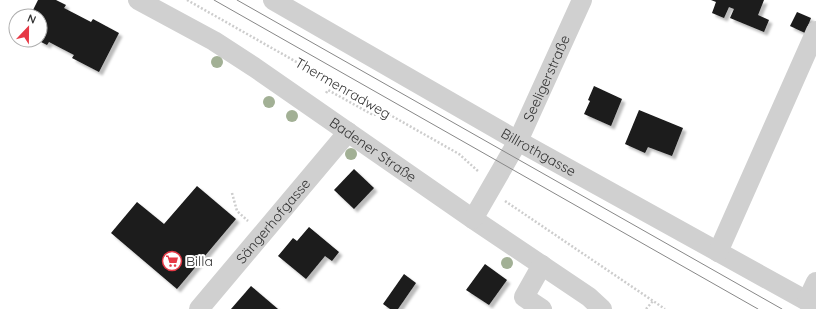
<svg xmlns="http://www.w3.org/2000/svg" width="816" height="309" font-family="Quicksand,sans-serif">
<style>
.building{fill:#1a1a1a;filter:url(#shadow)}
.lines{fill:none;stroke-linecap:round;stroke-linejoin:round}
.path{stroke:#cdcdcd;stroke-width:2.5;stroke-dasharray:2 2;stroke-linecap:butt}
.minor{stroke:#d0d0d0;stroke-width:20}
.tram{stroke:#888;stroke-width:1}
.tree{fill:#a2b095}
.labels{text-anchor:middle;stroke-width:4;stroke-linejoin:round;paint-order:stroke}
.street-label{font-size:14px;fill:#333;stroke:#fff}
.poi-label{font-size:14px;fill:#333;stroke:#fff;text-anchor:start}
</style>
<defs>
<filter id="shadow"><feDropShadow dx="3.5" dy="3.5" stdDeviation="1" flood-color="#0004"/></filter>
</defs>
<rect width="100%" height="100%" fill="#fff"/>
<g class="building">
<polygon points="38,0 56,0 66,5 64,8 91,22 93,19 119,33 99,72 72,58 74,55 49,42 47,45 37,40 40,40 40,16 30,16"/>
<polygon points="711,0 764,0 758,15 769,20 764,32 730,18 734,9 729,7 724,18 712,13 716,2"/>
<polygon points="797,12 811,18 805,33 790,26"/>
<polygon points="594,86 622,99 611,126 584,114 590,101 588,100"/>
<polygon points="639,110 683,128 672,156 648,147 645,153 625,144"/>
<polygon points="354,169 374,188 354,209 334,190"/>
<polygon points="197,186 236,219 177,289 111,233 137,202 164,224"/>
<polygon points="309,227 339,252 332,261 325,256 306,279 278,256 293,238 297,241"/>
<polygon points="485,264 507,280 489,305 466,290"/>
<polygon points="404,274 416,283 398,309 390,309 383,304"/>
<polygon points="251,286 278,309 231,309"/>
</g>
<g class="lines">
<g class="path">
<polyline points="187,0 459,154 479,172"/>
<polyline points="326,93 328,90 373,115 385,113"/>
<polyline points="232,193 237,211 248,221"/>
<polyline points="505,201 665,309"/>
<polyline points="646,309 653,301"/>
</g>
<g class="minor">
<path id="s1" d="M138 0 214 41 254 67 473 219 589 297 602 309"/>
<path id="s2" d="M273 0 518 141 816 306"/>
<path id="s3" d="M473 219 518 141 582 0"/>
<polyline points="718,252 816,31"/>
<polyline points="542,265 524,297 542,309"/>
<polyline points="807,301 816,282"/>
<path id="s4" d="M199 309 348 132"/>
</g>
<g class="tram">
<polyline points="214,0 758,309"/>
<polyline points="237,0 782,309"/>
</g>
</g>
<g class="tree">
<circle cx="217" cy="62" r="6"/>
<circle cx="269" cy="102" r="6"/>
<circle cx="292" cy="116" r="6"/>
<circle cx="351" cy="154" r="6"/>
<circle cx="507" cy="263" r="6"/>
</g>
<defs>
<symbol id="supermarket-ring" viewBox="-11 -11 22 22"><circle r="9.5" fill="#fff" stroke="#e63946" stroke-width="1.5"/><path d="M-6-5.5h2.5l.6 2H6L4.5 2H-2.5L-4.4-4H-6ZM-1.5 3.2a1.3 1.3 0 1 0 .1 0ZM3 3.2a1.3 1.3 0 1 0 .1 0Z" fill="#e63946"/></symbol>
</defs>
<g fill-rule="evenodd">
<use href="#supermarket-ring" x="161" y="250" width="22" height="22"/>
</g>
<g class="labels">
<g class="street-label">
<text dy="5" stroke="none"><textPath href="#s3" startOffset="159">Seeligerstraße</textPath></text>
<text transform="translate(343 88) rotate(30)" y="5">Thermenradweg</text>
<text dy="5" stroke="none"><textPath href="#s1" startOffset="279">Badener Straße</textPath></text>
<text dy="5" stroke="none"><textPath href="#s2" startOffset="306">Billrothgasse</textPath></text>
<text dy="5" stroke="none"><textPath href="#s4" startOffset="115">Sängerhofgasse</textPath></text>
</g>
<g class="poi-label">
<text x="186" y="266">Billa</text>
</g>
</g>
<g transform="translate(28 28) rotate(22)"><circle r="19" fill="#ffffff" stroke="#adadad"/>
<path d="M0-3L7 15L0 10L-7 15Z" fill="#e63946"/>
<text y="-6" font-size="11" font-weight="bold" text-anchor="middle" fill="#333333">N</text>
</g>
</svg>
